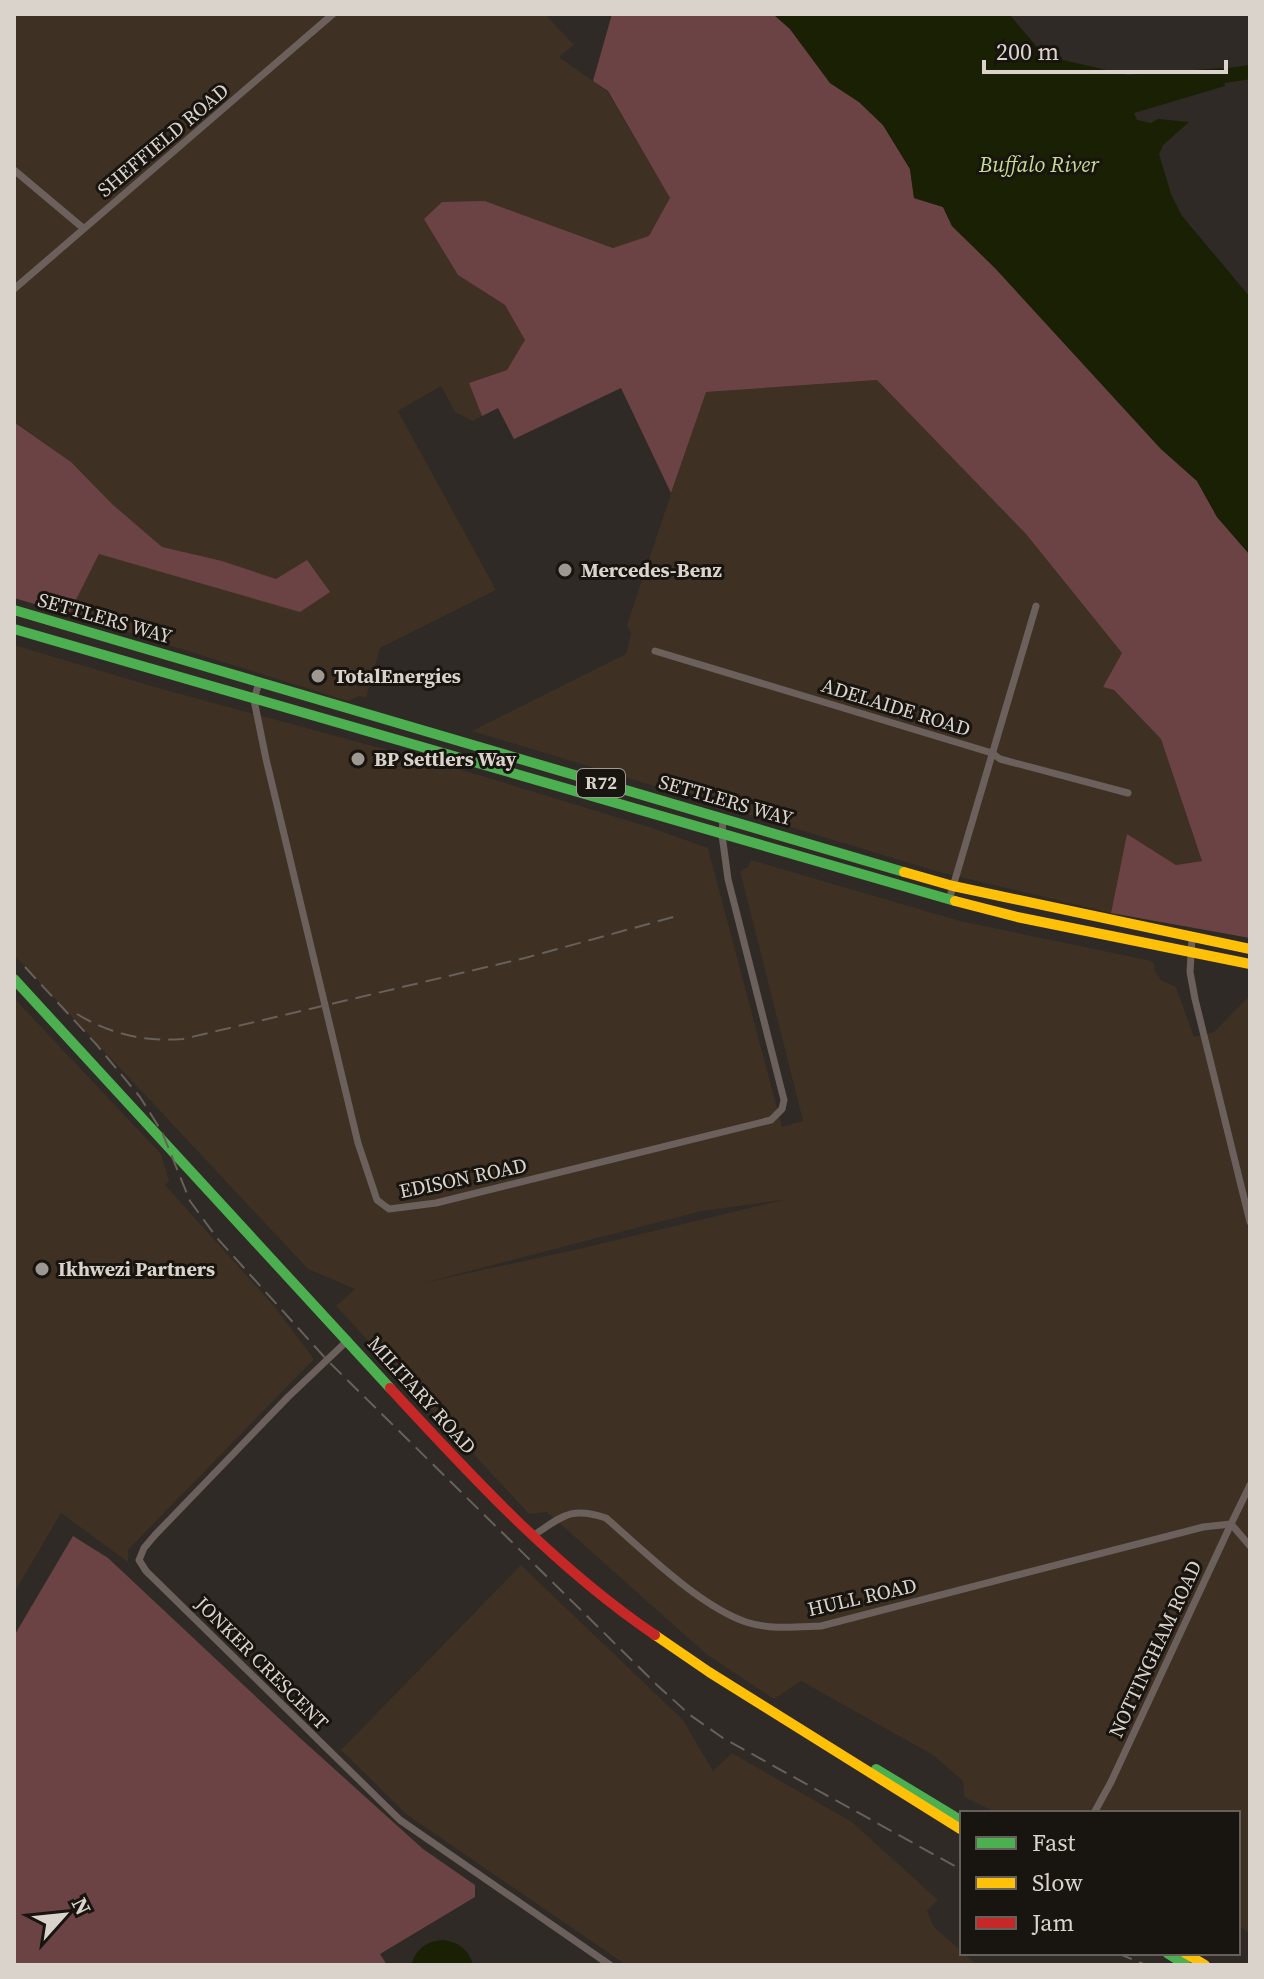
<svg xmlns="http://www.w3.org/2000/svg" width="1264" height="1979" font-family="'Source Serif 4',serif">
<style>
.built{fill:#3e3022;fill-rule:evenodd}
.green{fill:#6c4344}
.water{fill:#192003}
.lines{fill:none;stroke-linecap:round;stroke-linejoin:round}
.river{stroke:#192003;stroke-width:14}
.street{stroke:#6b605b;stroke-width:7}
.fast{stroke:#4caf50;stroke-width:10}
.slow{stroke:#ffc107;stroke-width:10}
.jam{stroke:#c62828;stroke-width:10}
.rail{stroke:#67605b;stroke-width:2;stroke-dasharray:16 8;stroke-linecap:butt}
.poi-dot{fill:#9e9892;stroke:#18140f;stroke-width:3}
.labels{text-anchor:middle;stroke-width:6;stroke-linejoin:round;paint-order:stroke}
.shield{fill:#18140f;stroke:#a09a93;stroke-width:2}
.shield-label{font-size:18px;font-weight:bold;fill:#dad3cc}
.street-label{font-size:20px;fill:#dad3cc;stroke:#18140f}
.poi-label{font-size:20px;font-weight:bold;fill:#dad3cc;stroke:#18140f;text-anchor:start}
.water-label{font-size:22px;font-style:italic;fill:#c5dc92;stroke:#18140f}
</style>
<rect width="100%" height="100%" fill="#2f2a25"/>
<g class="built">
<polygon points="14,14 545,14 574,45 559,57 607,91 671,199 650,236 614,248 485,201 458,275 505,305 526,340 507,370 469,383 482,416 472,421 455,412 441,386 398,411 496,590 380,648 366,698 359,696 348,701 69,614 99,554 71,462 14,421"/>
<polygon points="877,380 1026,534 1122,653 1114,690 1161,739 1202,861 1176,865 1127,834 1111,913 939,872 472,731 626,654 631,634 627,625 705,392"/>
<path d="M14 645 155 687 472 773 649 827 708 848 782 1127 803 1121 740 871 748 867 751 860 960 921 1147 960 1154 963 1155 971 1161 980 1176 987 1194 1037 1214 1032 1250 995V1933L1238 1926V1813H997L964 1797 963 1781 933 1755 801 1681 774 1699 706 1654 547 1512 529 1514 336 1306 355 1289 308 1269 14 955ZM783 1200 583 1248 423 1283 702 1211Z"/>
<polygon points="14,998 161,1154 169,1181 165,1185 274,1306 314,1359 128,1550 128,1562 61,1513 14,1593"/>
<polygon points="521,1565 683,1720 713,1771 732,1753 852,1822 938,1900 927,1911 934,1927 977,1965 626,1965 406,1814 341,1750"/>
</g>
<g class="green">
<polygon points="612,14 773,14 790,29 830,83 859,102 883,125 910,169 914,198 943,207 952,226 995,268 1161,449 1197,481 1217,517 1250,555 1250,938 1111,913 1127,834 1176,865 1202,861 1161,739 1114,690 1103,687 1122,653 1026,534 877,380 706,392 671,493 621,388 514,439 498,408 482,416 469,383 507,370 525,340 505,305 458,275 424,219 442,202 485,201 613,248 649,236 670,198 608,91 593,81"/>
<polygon points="14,422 71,462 112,504 162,547 222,561 276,579 307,560 330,592 300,612 99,554 69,614 14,598"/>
<polygon points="73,1536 108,1558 300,1738 423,1849 475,1885 475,1897 380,1954 387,1965 14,1965 14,1636"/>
</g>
<g class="water">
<polygon points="773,14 1009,14 1037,47 1063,60 1128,75 1222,68 1225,86 1134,113 1137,120 1151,123 1158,119 1189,122 1163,145 1159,154 1171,194 1182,216 1250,297 1250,555 1217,517 1197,481 1161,449 995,268 952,226 943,207 914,198 910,169 883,125 859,102 830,83 790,29"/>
<path d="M443 1940C459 1942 469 1950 473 1965H411C416 1949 426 1941 443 1940Z"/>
</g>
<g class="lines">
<polyline class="river" points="1223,76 1250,72"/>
<g class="street">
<polyline points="14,170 83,228"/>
<polyline points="14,289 333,14"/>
<polyline points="655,651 992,753 1000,759 1128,793"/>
<polyline points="259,682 254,700 266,759 358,1143 377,1200 389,1209 436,1203 771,1120 782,1109 784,1100 728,879 722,835 723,818"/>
<polyline points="949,900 1036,606"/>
<polyline points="1192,938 1190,972 1195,999 1250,1222"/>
<polyline points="348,1340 288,1397 155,1535 144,1548 139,1560 146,1571 400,1820 610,1965"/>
<path d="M534 1535C563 1516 571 1506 606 1518 644 1551 699 1606 746 1622 770 1630 796 1627 821 1626L1203 1527 1231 1524 1250 1485"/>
<polyline points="1094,1813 1111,1782 1231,1524 1250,1546"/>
</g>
<g class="fast">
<polyline points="14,610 904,872"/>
<polyline points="14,629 955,901"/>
<polyline points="14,979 390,1388"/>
<polyline points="876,1769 962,1821"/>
<polyline points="1167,1953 1186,1965"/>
</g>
<g class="slow">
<polyline points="904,872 953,886 1250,949"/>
<polyline points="955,901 1017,917 1250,964"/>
<polyline points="655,1635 709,1672 962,1830"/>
<polyline points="1185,1953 1205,1965"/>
</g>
<path class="jam" d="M390 1388C470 1475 556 1568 655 1635"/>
<g class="rail">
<polyline points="25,967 96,1044 140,1097 162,1132 190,1201 217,1238 327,1360 658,1686 690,1715 723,1738 962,1870"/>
<path d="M77 1014C110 1034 144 1042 183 1039L525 958 677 916"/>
<polyline points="1117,1953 1146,1965"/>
</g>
</g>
<g class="poi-dot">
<circle cx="565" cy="570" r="8"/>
<circle cx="318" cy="676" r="8"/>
<circle cx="358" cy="759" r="8"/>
<circle cx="42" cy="1269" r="8"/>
</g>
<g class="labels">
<rect class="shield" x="577" y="769" width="48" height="28" rx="6"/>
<g class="shield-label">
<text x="601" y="789">R72</text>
</g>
<g class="street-label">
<text transform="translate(163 140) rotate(-40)" y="7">SHEFFIELD ROAD</text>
<text transform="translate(105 618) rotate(16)" y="7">SETTLERS WAY</text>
<text transform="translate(896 707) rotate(17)" y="7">ADELAIDE ROAD</text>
<text transform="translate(726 800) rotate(16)" y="7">SETTLERS WAY</text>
<text transform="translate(463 1178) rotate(-12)" y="7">EDISON ROAD</text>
<text transform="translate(422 1395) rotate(48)" y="7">MILITARY ROAD</text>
<text transform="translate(862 1597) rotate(-13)" y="7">HULL ROAD</text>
<text transform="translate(1155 1649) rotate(-65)" y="7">NOTTINGHAM ROAD</text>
<text transform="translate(262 1663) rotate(45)" y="7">JONKER CRESCENT</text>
</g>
<g class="poi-label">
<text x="581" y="577">Mercedes-Benz</text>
<text x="334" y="683">TotalEnergies</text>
<text x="374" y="766">BP Settlers Way</text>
<text x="58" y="1276">Ikhwezi Partners</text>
</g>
<g class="water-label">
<text x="1039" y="172">Buffalo River</text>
</g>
</g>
<rect width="1264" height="1979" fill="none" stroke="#dad3cc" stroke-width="32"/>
<rect x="960" y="1811" width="280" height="144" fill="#18140f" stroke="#66605b" stroke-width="2"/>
<rect x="976" y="1837" width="40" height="12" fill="#4caf50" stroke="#66605b" stroke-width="2"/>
<text x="1032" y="1851" font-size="24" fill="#dad3cc">Fast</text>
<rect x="976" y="1877" width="40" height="12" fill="#ffc107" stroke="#66605b" stroke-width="2"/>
<text x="1032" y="1891" font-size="24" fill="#dad3cc">Slow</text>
<rect x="976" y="1917" width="40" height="12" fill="#c62828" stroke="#66605b" stroke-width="2"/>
<text x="1032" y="1931" font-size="24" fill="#dad3cc">Jam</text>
<g transform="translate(64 1915) rotate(63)" stroke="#18140f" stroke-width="6" paint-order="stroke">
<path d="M0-6L14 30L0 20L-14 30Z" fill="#dad3cc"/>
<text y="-12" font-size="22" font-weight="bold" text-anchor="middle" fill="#dad3cc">N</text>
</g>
<path d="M984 60v12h242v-12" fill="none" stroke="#dad3cc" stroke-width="4"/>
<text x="996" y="60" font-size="24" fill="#dad3cc" stroke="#18140f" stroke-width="6" paint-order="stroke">200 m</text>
</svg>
